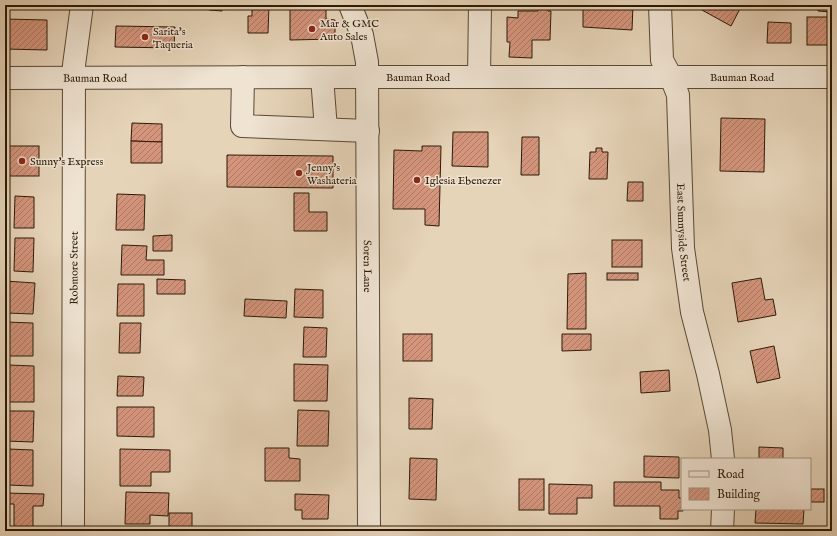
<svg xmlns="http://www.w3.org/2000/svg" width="837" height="536" font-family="'IM FELL English',serif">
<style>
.building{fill:url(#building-hatch);stroke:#2b1a06}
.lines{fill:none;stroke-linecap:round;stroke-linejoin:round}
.minor-casing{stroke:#5a4833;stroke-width:24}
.minor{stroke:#efe3d2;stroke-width:22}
.poi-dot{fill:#8f2418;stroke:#efe3d2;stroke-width:1.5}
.labels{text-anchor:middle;stroke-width:3;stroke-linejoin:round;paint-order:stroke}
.poi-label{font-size:11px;fill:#2b1a06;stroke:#efe3d2;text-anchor:start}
.street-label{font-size:11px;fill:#2b1a06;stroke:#efe3d2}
</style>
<defs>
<pattern id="building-hatch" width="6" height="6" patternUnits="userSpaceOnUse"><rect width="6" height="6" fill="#d5957d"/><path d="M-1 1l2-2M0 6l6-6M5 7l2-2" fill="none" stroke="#ad7964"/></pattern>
</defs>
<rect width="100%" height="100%" fill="#e6d4b9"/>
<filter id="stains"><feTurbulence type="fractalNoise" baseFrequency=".005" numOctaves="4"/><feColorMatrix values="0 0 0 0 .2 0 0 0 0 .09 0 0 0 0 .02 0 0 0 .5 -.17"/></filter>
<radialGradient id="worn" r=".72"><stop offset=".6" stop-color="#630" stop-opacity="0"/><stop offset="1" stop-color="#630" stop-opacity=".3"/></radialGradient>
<g class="building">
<polygon points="209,5 222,5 222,11 209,10"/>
<polygon points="252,5 269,5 268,33 248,33 248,16 252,16"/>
<polygon points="276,5 326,5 326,19 335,20 335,39 290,40 290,6 276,6"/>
<polygon points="538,5 548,5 548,11 551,11 550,40 532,40 532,58 509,57 510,42 507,42 507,17 518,18 518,11 538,11"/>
<polygon points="583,5 633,5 632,30 583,27"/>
<polygon points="705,5 742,5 731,26 702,10"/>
<polygon points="819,5 832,5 832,12 818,11"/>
<rect x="807" y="17" width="25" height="28"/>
<polygon points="5,19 47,20 47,50 5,49"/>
<polygon points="768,22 791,23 791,43 767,43"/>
<polygon points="116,26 175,27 174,48 115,47"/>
<polygon points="5,106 7,106 8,119 5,120"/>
<polygon points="721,118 765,119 764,172 720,171"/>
<polygon points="132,123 162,124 162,142 131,141"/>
<polygon points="453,132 488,132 488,167 452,166"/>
<polygon points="522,137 539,137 539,175 521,175"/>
<polygon points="131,141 162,142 162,163 131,163"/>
<rect x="5" y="146" width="34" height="30"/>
<polygon points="422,146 441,146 439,226 425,225 425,209 393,209 394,150 422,151"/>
<polygon points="596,148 602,148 602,152 608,152 607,179 589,179 590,152 596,152"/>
<polygon points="227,155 333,156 333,188 227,187"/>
<polygon points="628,182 643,182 643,201 627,201"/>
<polygon points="294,193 309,193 309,212 327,212 327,231 294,231"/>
<polygon points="117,194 145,195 144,230 116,230"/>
<polygon points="15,196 34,197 34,228 14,228"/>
<polygon points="172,235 172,251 153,251 153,236"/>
<polygon points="15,238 34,238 33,272 14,271"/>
<rect x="612" y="240" width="30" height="27"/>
<polygon points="122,245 147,246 146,260 164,260 164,275 121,275"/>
<polygon points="586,273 586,329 567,329 568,274"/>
<rect x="607" y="273" width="31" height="7"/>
<polygon points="761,278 765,300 773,299 776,315 738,322 732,283"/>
<polygon points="157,279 185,280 185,294 157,294"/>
<polygon points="5,281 35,283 33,314 6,313 7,294 5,294"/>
<polygon points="118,284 144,284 144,316 117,316"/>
<polygon points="295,289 323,290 323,318 294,317"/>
<polygon points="245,299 287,301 286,318 244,316"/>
<polygon points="5,322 33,323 33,356 5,356"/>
<polygon points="120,323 141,323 140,353 119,353"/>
<polygon points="304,327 327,328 326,357 303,357"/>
<rect x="403" y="334" width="29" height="27"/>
<polygon points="562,334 591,334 591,350 562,351"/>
<polygon points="774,346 780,378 757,383 750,351"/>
<polygon points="294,364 328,365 327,401 294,401"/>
<polygon points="9,365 34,366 34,402 5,402 5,374 9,374"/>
<polygon points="669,370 670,391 641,393 640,372"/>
<polygon points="118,376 144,377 143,396 117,396"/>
<polygon points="409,398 433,399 432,429 409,429"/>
<polygon points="117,407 154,407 154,437 117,436"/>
<polygon points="298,410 329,411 328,446 297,446"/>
<polygon points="5,411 34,411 33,442 5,441"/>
<polygon points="759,447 783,448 783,459 759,459"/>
<polygon points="265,448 289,448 289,458 300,459 300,481 265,481"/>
<polygon points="8,449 33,450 33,486 8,485"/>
<polygon points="120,449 170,450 170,472 151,472 151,486 120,486"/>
<polygon points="644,456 679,457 679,478 644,477"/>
<polygon points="410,458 437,459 436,500 409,499"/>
<rect x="519" y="479" width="25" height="31"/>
<polygon points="614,482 661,482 661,490 679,490 679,498 682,498 683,511 678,511 678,519 660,519 660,506 614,506"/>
<polygon points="549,484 592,485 592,498 577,498 577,514 549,514"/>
<rect x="811" y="489" width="13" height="13"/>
<polygon points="126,492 169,493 168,516 150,515 150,524 125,524"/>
<polygon points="5,493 44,494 43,506 33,506 33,529 14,528 14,504 5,504"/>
<polygon points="295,494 329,495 328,519 302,519 302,510 295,510"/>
<polygon points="756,509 804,509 803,524 755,523"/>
<rect x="169" y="513" width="23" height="17"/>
<polygon points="559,529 583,530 583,531 559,531"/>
</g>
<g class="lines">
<defs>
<g id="minor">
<path id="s1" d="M350 5 362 35 367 62 369 531"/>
<path id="s2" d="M660 5 662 60 671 77 678 95 683 248 692 312 708 374 720 430 723 459"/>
<polyline points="243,77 242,126 368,131"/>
<polyline points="322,77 326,129"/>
<polyline points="479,77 480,5"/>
<path id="s3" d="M5 78 367 77H832"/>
<path id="s4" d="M73 531 74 65 82 5"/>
<polyline points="722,531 723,509"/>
</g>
</defs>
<use href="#minor" class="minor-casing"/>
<use href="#minor" class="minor"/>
</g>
<g class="poi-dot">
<circle cx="312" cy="29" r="4"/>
<circle cx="145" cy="37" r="4"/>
<circle cx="22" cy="161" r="4"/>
<circle cx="299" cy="173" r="4"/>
<circle cx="417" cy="180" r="4"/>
</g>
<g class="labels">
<g class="poi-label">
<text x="320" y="27">Mar &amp; GMC<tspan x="320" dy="13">Auto Sales</tspan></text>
<text x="153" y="35">Sarita's<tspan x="153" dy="13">Taqueria</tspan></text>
<text x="30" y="165">Sunny's Express</text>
<text x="307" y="171">Jenny's<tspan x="307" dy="13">Washateria</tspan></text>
<text x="425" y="184">Iglesia Ebenezer</text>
</g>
<g class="street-label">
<text dy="4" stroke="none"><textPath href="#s3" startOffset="413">Bauman Road</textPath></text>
<text dy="4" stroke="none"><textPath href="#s3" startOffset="737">Bauman Road</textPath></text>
<text dy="4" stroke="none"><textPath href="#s3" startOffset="90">Bauman Road</textPath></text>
<text dy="4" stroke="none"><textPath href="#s2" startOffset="231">East Sunnyside Street</textPath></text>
<text dy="4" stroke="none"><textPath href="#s1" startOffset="264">Soren Lane</textPath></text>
<text dy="4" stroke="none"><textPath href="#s4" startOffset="263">Robmore Street</textPath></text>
</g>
</g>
<rect width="837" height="536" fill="none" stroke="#e6d4b9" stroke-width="20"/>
<rect x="6" y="6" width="825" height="524" fill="none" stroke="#2b1a06" stroke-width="2"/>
<rect x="10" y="10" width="817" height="516" fill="none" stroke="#2b1a06"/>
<rect x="681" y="458" width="130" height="52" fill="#efe3d2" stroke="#a19380"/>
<rect x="689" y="471" width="20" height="6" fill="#efe3d2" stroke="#a19380"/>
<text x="717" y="478" font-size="12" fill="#2b1a06">Road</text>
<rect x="689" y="488" width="20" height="12" fill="url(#building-hatch)" stroke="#a19380"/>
<text x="717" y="498" font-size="12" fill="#2b1a06">Building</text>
<rect width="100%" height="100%" filter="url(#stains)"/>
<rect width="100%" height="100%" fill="url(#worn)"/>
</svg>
